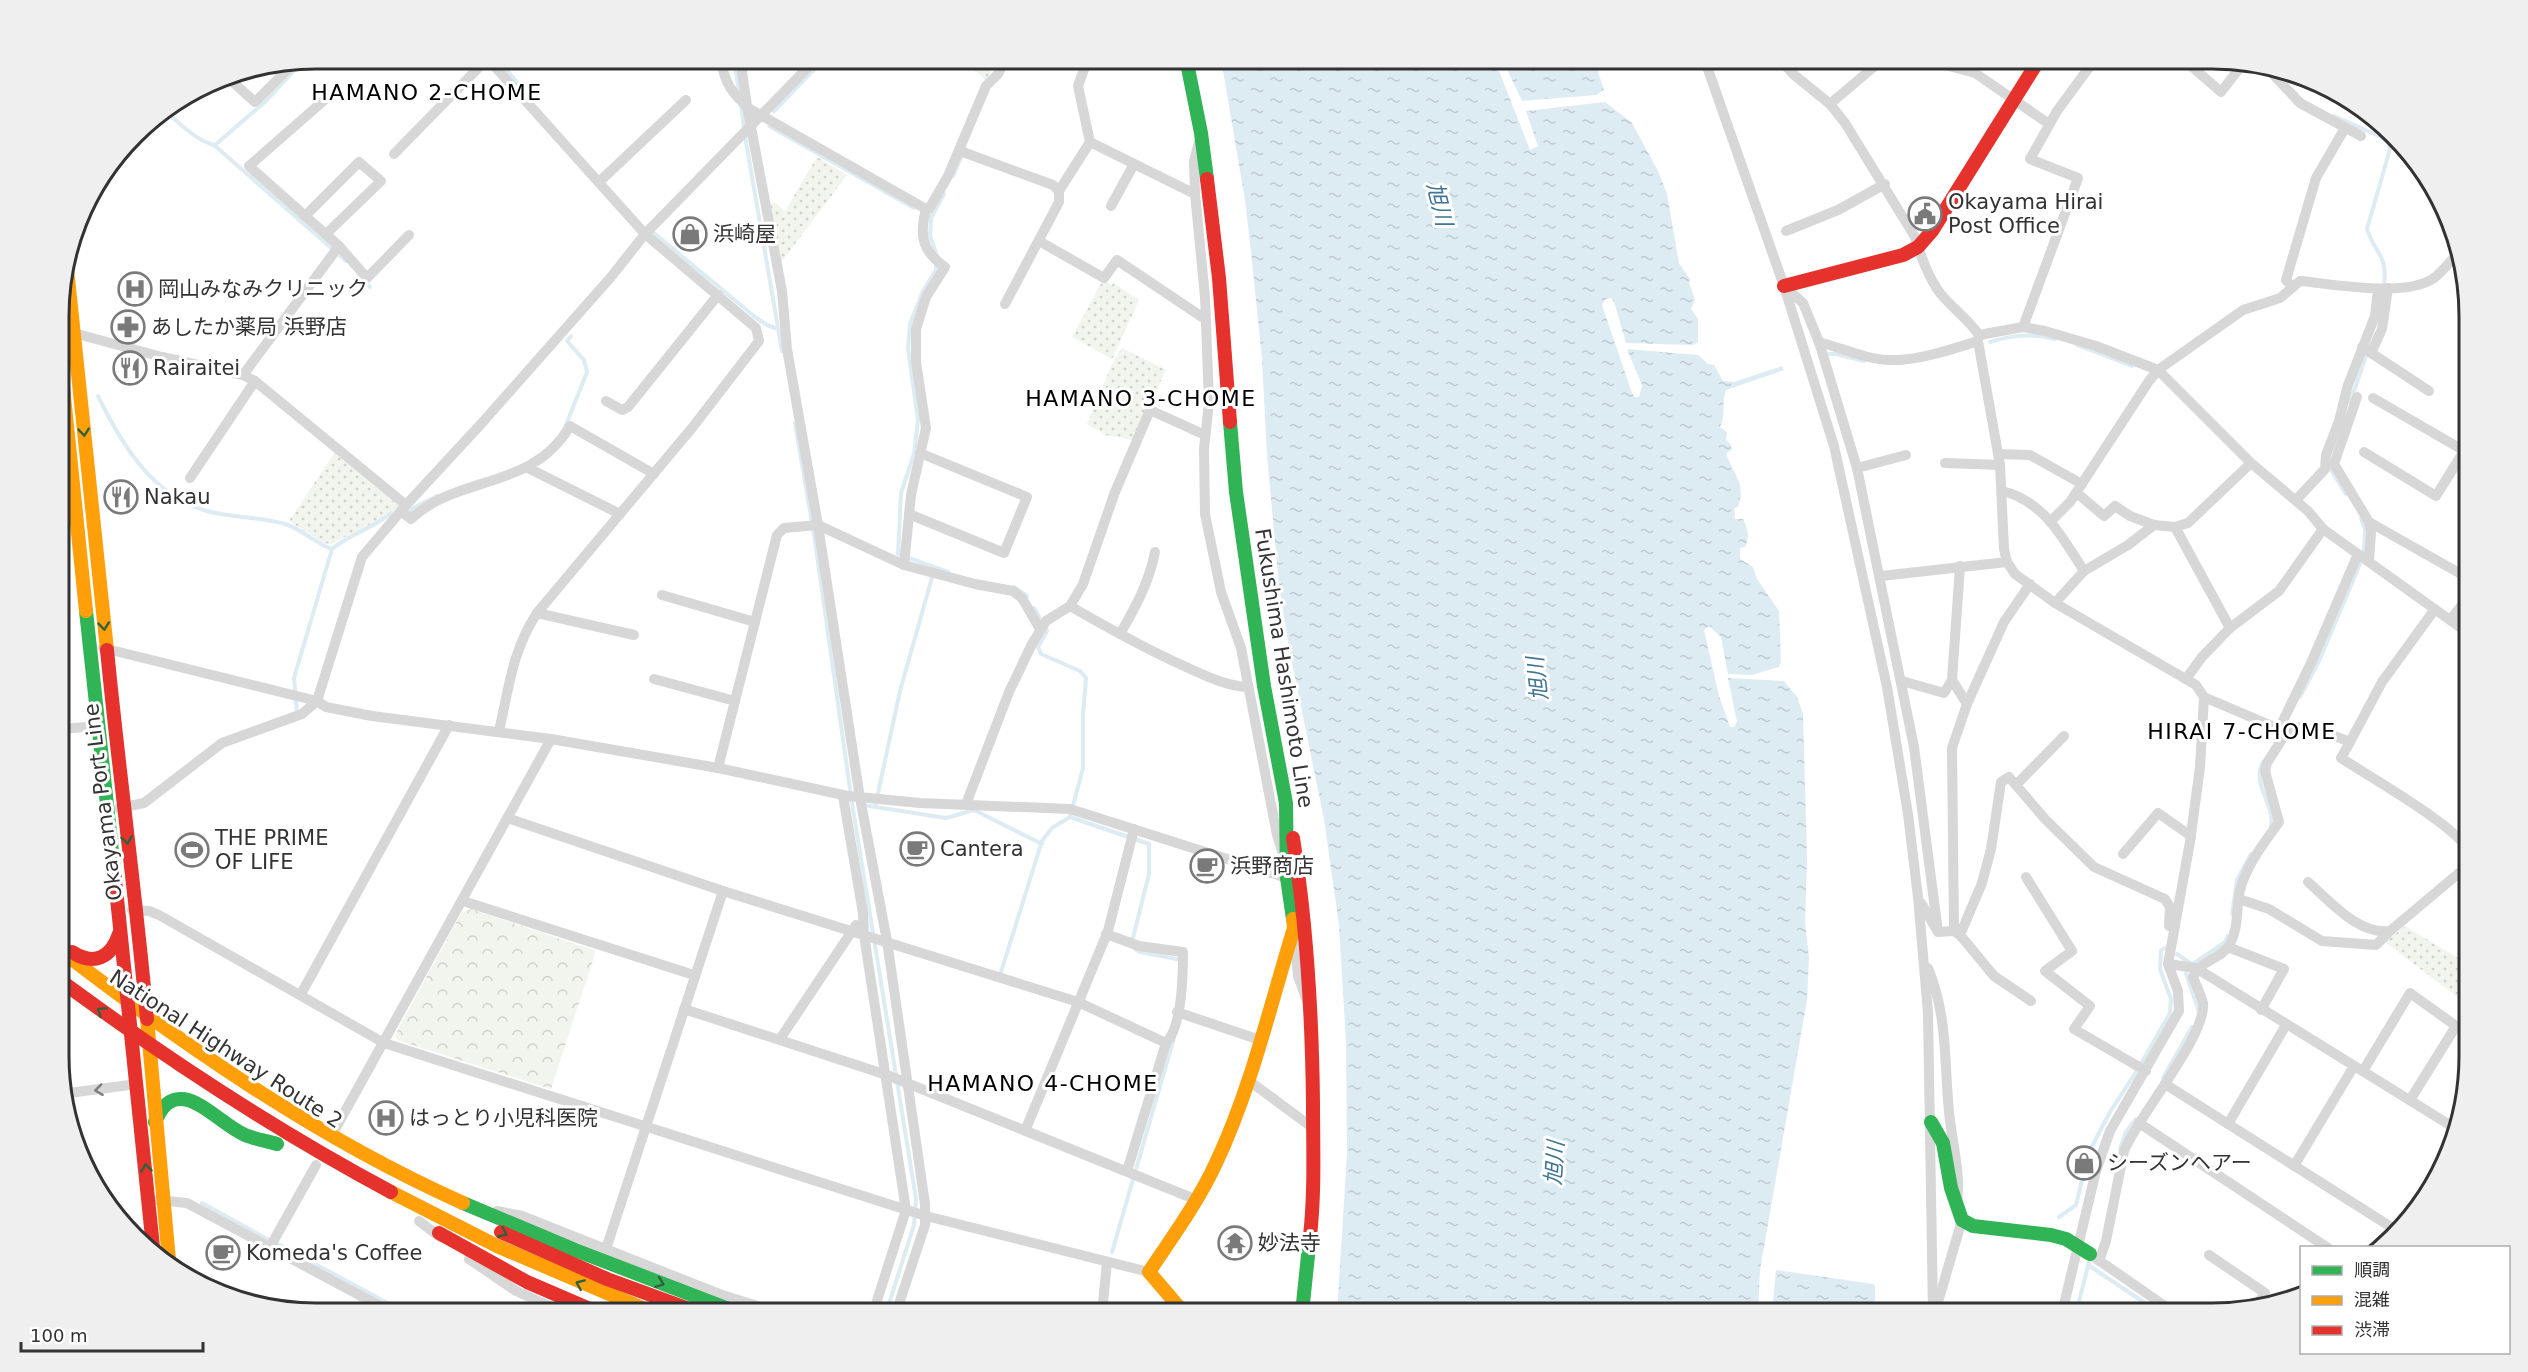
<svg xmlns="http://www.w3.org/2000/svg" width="2528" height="1372" font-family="'DejaVu Sans','Noto Sans JP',sans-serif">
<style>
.grass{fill:url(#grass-dots)}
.forest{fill:url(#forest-crowns)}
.water{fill:url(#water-ripples)}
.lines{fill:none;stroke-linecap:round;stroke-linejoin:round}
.stream{stroke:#ddebf3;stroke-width:4}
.street{stroke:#d7d7d7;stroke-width:10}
.fast{stroke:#30b455;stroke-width:14}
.slow{stroke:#ff9f0a;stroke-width:14}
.jam{stroke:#e5322d;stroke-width:14}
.oneway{stroke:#32603f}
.oneway2{stroke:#7d7d7d}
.labels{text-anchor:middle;stroke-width:6;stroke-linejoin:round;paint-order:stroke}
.poi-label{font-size:21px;fill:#333;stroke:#fff;text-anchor:start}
.street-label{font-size:21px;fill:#333;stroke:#fff}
.neighbourhood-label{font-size:22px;letter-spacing:1.5px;fill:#000;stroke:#fff}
.water-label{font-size:22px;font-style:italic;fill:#3f7597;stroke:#fff}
.rim{fill:none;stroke:#333;stroke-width:3}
</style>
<defs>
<pattern id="grass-dots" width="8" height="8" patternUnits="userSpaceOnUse" patternTransform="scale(1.5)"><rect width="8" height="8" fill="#f1f5ed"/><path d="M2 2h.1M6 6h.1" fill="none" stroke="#cfd2cc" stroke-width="1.8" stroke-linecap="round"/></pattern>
<pattern id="forest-crowns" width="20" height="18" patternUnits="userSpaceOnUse" patternTransform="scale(1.5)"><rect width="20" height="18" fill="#f1f5ed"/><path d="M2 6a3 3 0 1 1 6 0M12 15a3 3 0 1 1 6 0" fill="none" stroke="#cfd2cc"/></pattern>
<pattern id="water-ripples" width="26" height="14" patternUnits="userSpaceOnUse" patternTransform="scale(1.5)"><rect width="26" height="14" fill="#ddebf3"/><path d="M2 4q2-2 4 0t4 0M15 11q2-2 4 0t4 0" fill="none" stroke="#becad1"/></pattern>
</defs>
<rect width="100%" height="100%" fill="#fff"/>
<g class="grass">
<polygon points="974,59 998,59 986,80 969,66"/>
<polygon points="817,157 847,175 780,264 770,205 774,202 785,211"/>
<polygon points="1103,280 1112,285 1114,283 1139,300 1112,359 1072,337"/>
<polygon points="1122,348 1166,370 1133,440 1106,435 1087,424 1113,362"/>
<path d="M335 452 399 506 396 511C386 511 383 518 375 522 361 530 346 535 332 544L323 543 289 521Z"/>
<polygon points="2405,926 2469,965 2469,1006 2385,942"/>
</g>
<polygon class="forest" points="471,909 596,951 551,1089 397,1040 396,1033 462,912"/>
<g class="water">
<path d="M1221 59H1600L1598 72 1604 90 1596 95 1522 101 1504 63 1497 66 1530 150 1538 146 1526 111 1605 102 1632 123 1658 171 1667 194 1679 263 1690 279 1689 282 1695 300 1691 309 1698 319V342L1693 345 1626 343 1614 302 1611 298 1606 299 1602 305 1632 393 1635 397H1639L1642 385 1627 349 1698 355 1708 364 1714 365 1723 381 1734 382 1782 366 1784 370 1726 390C1721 402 1726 417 1720 427L1727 432 1726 440 1731 445 1732 450 1726 453C1732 473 1747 483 1738 507L1734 508 1735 519H1743C1748 530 1750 536 1745 547L1740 548V559L1753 567 1757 579 1779 611 1781 663 1778 667 1752 675 1728 674 1721 637 1709 626 1704 630 1719 696 1730 727H1734L1737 722 1728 678 1784 681 1797 697 1803 714 1807 858 1805 922 1809 958 1807 1000 1760 1270 1758 1313H1337L1347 1154 1346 1043 1339 925 1324 819 1289 648 1279 585 1267 455 1262 359 1252 261 1245 200Z"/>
<polygon points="1776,1270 1873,1284 1875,1286 1875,1313 1772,1313"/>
</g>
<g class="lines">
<g class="stream">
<polyline points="497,58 525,92"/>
<polyline points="734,58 739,93"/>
<polyline points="741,104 744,129"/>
<path d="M165 111C180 123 195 140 214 145L346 261"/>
<polyline points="774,111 825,58"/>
<path d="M2334 116 2381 137 2388 142 2390 149 2367 229C2375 255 2388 253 2384 286"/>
<polyline points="769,126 914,208"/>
<polyline points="745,136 782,351"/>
<polyline points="215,145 266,101 303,61"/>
<polyline points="953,176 963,153"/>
<polyline points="926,215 931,218 930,236 937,256"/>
<polyline points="931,218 944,194"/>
<polyline points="654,233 755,317 767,325 778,329"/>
<polyline points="936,264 936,270 923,291 910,324 908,349 918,420 914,454 901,493 898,554 948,572"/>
<polyline points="363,280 370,287"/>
<path d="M1990 342C2013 335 2032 333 2055 339"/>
<polyline points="2077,345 2132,366"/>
<polyline points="1827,354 1836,354 1864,361"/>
<path d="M98 396C121 443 152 496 207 511 232 518 266 517 288 525 304 531 316 544 332 549"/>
<polyline points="2350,403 2367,353"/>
<polyline points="795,423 814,534 852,803 916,1199 914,1225 886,1313"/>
<polyline points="566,425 587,372 584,360 567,341 571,336"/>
<polyline points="2329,464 2331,470 2346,494"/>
<polyline points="408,514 413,508 437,496"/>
<polyline points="2361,518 2365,529 2364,551"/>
<polyline points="1014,587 1027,596"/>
<polyline points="1034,608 1047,631 1038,647 1041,654 1080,671 1086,678 1083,715 1083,768 1070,817"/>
<polyline points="2300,697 2319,661 2360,564"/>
<path d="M297 712 294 678 332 549C351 533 371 530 391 513L394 515"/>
<path d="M2263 762C2251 783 2275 805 2271 826"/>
<polyline points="863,805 946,818 974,810 1042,844"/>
<polyline points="875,807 900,691 933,574"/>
<polyline points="2232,914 2237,880 2251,854"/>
<polyline points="1135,949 1140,952 1182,960"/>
<polyline points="2177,954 2190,963"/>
<polyline points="2193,964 2225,942 2228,936"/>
<polyline points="1001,972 1042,841 1052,828 1070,817 1149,844 1149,874 1132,942"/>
<polyline points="2186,973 2198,1009"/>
<polyline points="2142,1062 2170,1013 2171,999 2160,969 2161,950 2165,948"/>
<polyline points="2163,1078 2192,1027"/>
<polyline points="2120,1149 2126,1132 2136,1119"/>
<polyline points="202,1203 267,1239"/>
<polyline points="2059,1217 2076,1205 2089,1152 2110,1112 2136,1072"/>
<polyline points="278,1244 406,1313"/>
<polyline points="1112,1252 1174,1038"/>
<polyline points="2088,1265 2160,1313"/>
<polyline points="2076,1313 2089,1262 2093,1257"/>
</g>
<g class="street">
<path d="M721 58C723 81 733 95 750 109L926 209"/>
<polyline points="740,58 747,106 782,291 787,349 818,525 860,798 887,941 925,1204 925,1225 896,1313"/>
<polyline points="1704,58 1784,286 1834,446 1887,687 1908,814 1918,897 1928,1013 1933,1313"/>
<path d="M1779 58 1793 74 1830 104 1845 123 1915 237C1921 256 1928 277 1940 293 1952 308 1968 319 1979 335L1978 341 2000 465 2004 549 2007 562 2015 574 2055 603 2196 685 2204 697 2279 729C2302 722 2328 733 2350 742L2341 758C2370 777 2455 825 2469 851"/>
<polyline points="1919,58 1975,73 2049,124"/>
<polyline points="2182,58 2221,92 2242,65"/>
<path d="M489 60 645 234 756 328 759 341 692 428 537 613C512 651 509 688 499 731"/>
<polyline points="2271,72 2300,103 2361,136"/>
<polyline points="226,76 255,102 294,63"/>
<polyline points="329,96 249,166 339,246 367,278 409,235"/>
<polyline points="1830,104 1876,65 1888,58"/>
<polyline points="1090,142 1195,194"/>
<polyline points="1199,142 1194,161 1195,194 1205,297 1209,402 1204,449 1205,514 1221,592 1241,648 1277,835 1283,854"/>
<polyline points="960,151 1053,185 1059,191 1059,202 1005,304"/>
<polyline points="394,154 488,58"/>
<polyline points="599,182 686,100"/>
<polyline points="1059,191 1090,142 1078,86 1088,58"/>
<polyline points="1111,206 1134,164"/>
<polyline points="305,216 359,162 381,181 326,234"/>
<polyline points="1786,231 1838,210 1885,184"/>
<polyline points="1039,241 1104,278 1117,260 1205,319"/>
<polyline points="1784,286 1803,303 1819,342 1857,468 1914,747 1938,932"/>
<polyline points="2293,287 2286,280 2316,178 2345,128"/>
<polyline points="2023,327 2078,178 2030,159 2057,111 2096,58"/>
<polyline points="59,329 162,357 243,375 255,381 406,505"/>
<polyline points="1979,335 2023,327 2045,331 2096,346 2158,370 2251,463 2308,511 2323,529 2468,633"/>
<path d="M1819 342C1842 348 1867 360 1891 360 1917 361 1953 349 1978 341"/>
<polyline points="2362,347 2429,391"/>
<polyline points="2371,353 2382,329 2388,288"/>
<polyline points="243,375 339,246"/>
<polyline points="2357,397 2334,464 2369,522 2371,533 2369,561"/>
<polyline points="2373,398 2468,453"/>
<polyline points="606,401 622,410 628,407 718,295"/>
<polyline points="2364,452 2436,496 2464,451"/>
<polyline points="1998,454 2030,455 2082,484"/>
<polyline points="1945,463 2000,465"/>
<polyline points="528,468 620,514"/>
<polyline points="1857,468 1906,455"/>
<polyline points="190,478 255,381"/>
<path d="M2002 491C2044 501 2062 537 2084 571"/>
<polyline points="2077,493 2104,516 2115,506 2130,516 2154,525"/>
<polyline points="2296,500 2325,469 2326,455 2339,421 2348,385 2375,316 2378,289"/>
<path d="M401 511 411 519C458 474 532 491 570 426L654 474"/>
<polyline points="909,514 1004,553 1027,497 920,453"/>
<path d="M2050 522 2070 502 2149 381 2158 370 2243 310 2280 298 2300 281C2333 284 2406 298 2434 278 2442 272 2450 262 2457 254"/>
<polyline points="2369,522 2468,578"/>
<polyline points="2175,527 2230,628"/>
<path d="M904 565 911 495 926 428 916 362V329L926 297 945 267C922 251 919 236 926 209H929L948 176 986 86 998 74 1006 58"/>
<polyline points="1960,566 1952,680 1967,704"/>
<polyline points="1881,576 2007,562"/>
<polyline points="662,595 755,622"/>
<polyline points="2055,603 2084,571 2128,545 2154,525 2175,527 2188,523 2251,463"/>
<polyline points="1070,606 1083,584 1115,492 1150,410 1205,435"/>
<polyline points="537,613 634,635"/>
<polyline points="2450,620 2468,598"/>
<path d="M1120 634C1135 608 1149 583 1155 552"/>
<polyline points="103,648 317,701 326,707 372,716 551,739 718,768 848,796 920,803 1070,809 1287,878"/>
<polyline points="654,679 735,701"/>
<polyline points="2186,679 2202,657 2230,628 2279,591 2323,529"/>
<polyline points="1902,681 1944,693 1952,680"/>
<polyline points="60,729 98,726"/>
<polyline points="2279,729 2311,663 2358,554"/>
<polyline points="2350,742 2382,682 2435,609"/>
<polyline points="718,768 777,535 784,528 818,525 904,565 975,584 1013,591 1022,598 1040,629"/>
<polyline points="2016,785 2064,736"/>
<polyline points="843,796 863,913 864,935 906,1210 873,1313"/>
<path d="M966 804 1009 692 1032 644 1046 621 1070 606C1108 628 1146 649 1186 667 1206 676 1226 686 1248 687"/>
<polyline points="119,808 144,803 222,743 302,714 317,701 362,557 406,505 481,424 611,277 645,234 817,58"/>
<polyline points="507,818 723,891 1078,1002 1166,1043 1127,1171"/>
<polyline points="2123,854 2158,813 2191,836"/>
<polyline points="2026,877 2072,951 2045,971 2090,1006 2074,1029 2146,1071"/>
<path d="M2308 882C2330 901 2358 935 2390 931L2459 873 2469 867"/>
<polyline points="2239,899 2269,909 2322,941 2376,945 2390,931"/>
<polyline points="463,901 694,975"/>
<polyline points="1921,903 1938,932 1954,931 1960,935 1994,976 2031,1001"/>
<polyline points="132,910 149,911 159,915 384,1043 926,1216 1149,1272"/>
<polyline points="1954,931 1952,748 1967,704 2004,622 2030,584"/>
<path d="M1106 934 1139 946 1183 952C1183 976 1182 1027 1166 1043"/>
<polyline points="1294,934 1298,976 1307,1001"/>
<polyline points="1960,935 1982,883 1991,849 2001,782 2009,777 2045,819 2094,867 2165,899 2170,907 2169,926"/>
<polyline points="2228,947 2284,969 2261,1010"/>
<polyline points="2168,964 2196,968 2453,1127"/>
<path d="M1928 968C1948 1017 1944 1061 1949 1112 1952 1143 1961 1172 1957 1203"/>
<polyline points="301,994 449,725"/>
<polyline points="684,1009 887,1075 1197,1200"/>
<polyline points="1177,1012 1260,1040"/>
<polyline points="780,1039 856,925"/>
<polyline points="2363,1071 2410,993 2456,1026 2410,1100"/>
<polyline points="1248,1080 1313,1128"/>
<polyline points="2165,1084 2399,1232"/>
<polyline points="63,1097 69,1093 137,1084"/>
<polyline points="2139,1123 2328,1248"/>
<polyline points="2228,1124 2286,1025"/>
<polyline points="1025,1131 1108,931 1134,829"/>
<polyline points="332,1135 551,739"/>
<polyline points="2294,1166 2354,1066"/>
<polyline points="158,1200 187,1203 393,1313"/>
<polyline points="497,1211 522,1216 722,1295 780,1313"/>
<polyline points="419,1221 440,1237"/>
<polyline points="270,1247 316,1165"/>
<polyline points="606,1249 723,891"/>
<polyline points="2209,1255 2265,1293 2255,1308"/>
<polyline points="2094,1257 2175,1313"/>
<polyline points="469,1259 516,1291 565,1313"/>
<path d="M2099 1261 2106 1241 2124 1151C2138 1116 2207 1035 2203 1003 2201 995 2196 985 2193 977 2200 960 2222 959 2230 944 2239 927 2236 908 2240 890 2247 864 2264 843 2279 822L2265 771 2267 763 2291 725"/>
<polyline points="1936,1309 1962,1220"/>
<polyline points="1102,1313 1107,1262"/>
<polyline points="2062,1313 2096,1171 2110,1131 2179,1011 2178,991 2168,964 2190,842 2200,767 2204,697"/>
</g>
<g class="fast">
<polyline points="1186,58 1201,133 1207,179"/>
<polyline points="1230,422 1236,492 1264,686 1286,803 1287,878 1293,919"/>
<polyline points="86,611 115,879"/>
<path d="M155 1122C177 1069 215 1122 245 1135 255 1139 267 1141 277 1144"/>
<polyline points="1931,1122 1943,1143 1951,1188 1962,1220 1973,1226 2051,1235 2066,1239 2090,1254"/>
<polyline points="463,1203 575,1250 739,1313"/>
<polyline points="1302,1313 1310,1236"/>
</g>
<g class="slow">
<polyline points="67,269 107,650"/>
<polyline points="59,348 86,611"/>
<path d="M60 950C183 1045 321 1140 463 1203"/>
<polyline points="147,1019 169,1260"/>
<polyline points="391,1192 497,1246 654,1313"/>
<path d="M1184 1313 1149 1272C1173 1236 1198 1202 1216 1163 1251 1089 1270 1006 1294 928L1293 919"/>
</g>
<g class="jam">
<polyline points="1207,179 1219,278 1230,422"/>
<polyline points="1784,286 1903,255 1918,247 1932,231 2040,58"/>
<path d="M107 650C119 773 136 896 147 1019"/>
<path d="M1293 838C1307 926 1312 1014 1313 1103 1313 1147 1315 1191 1310 1236"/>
<polyline points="115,879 153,1247"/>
<path d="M72 952C94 966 111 958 119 934"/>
<path d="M61 981C167 1059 275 1130 391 1192"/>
<polyline points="501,1232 607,1279 700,1313"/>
<polyline points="439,1233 527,1282 599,1313"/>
</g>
</g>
<defs><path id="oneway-chevron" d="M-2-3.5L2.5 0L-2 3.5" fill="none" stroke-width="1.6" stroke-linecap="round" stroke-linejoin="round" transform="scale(1.5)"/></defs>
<g class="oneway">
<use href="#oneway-chevron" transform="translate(84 432) rotate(84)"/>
<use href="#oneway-chevron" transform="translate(104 626) rotate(84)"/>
<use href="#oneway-chevron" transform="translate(127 840) rotate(82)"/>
<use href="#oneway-chevron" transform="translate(101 1011) rotate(-145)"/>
<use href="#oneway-chevron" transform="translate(146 1168) rotate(-96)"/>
<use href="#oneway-chevron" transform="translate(503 1233) rotate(25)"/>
<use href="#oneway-chevron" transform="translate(660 1283) rotate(21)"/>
<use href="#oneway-chevron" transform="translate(580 1284) rotate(-157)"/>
</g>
<use class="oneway2" href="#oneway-chevron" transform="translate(99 1090) rotate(173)"/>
<defs>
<symbol id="civic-ring" viewBox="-11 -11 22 22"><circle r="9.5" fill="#fff" stroke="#7a7a7a" stroke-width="1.5"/><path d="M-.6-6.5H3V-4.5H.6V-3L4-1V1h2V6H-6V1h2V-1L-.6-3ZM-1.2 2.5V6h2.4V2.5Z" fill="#7a7a7a"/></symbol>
<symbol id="shop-ring" viewBox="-11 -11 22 22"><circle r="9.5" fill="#fff" stroke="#7a7a7a" stroke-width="1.5"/><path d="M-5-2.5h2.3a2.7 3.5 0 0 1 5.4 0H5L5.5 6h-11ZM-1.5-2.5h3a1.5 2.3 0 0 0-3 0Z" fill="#7a7a7a"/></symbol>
<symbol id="hospital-ring" viewBox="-11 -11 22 22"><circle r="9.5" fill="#fff" stroke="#7a7a7a" stroke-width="1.5"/><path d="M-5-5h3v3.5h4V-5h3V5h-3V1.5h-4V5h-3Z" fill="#7a7a7a"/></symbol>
<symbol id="pharmacy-ring" viewBox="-11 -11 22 22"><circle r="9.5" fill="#fff" stroke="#7a7a7a" stroke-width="1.5"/><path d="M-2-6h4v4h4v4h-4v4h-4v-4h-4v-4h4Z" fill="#7a7a7a"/></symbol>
<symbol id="restaurant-ring" viewBox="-11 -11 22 22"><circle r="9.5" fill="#fff" stroke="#7a7a7a" stroke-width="1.5"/><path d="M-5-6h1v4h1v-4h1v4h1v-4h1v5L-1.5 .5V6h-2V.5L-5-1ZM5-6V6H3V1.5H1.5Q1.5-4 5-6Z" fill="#7a7a7a"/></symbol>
<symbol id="cafe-ring" viewBox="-11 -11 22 22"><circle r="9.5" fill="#fff" stroke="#7a7a7a" stroke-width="1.5"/><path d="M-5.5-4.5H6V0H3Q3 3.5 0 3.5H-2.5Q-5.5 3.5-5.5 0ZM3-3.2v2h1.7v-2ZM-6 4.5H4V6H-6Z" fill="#7a7a7a"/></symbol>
<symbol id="stadium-ring" viewBox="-11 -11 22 22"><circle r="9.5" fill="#fff" stroke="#7a7a7a" stroke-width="1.5"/><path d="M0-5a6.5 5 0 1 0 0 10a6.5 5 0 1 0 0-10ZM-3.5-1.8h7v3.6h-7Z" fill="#7a7a7a"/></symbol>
<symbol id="temple-ring" viewBox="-11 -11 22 22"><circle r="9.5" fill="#fff" stroke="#7a7a7a" stroke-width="1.5"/><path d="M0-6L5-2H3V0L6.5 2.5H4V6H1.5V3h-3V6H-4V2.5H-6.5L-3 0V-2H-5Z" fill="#7a7a7a"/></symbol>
</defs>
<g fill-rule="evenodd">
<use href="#civic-ring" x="1906" y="195" width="38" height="38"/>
<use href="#shop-ring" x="671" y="215" width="38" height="38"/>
<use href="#hospital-ring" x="116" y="270" width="38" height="38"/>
<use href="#pharmacy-ring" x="109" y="308" width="38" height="38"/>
<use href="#restaurant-ring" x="111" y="349" width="38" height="38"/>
<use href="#restaurant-ring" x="102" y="478" width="38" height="38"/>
<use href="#cafe-ring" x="898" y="830" width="38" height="38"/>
<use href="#stadium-ring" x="173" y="831" width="38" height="38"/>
<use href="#cafe-ring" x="1188" y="847" width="38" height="38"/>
<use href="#hospital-ring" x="367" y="1099" width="38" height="38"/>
<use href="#shop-ring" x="2065" y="1144" width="38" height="38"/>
<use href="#temple-ring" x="1216" y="1224" width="38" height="38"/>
<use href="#cafe-ring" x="204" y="1234" width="38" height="38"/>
</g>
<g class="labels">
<g class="poi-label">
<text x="1948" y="209">Okayama Hirai<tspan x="1948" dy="24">Post Office</tspan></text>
<text x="713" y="241">浜崎屋</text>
<text x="158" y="296">岡山みなみクリニック</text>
<text x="151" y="334">あしたか薬局 浜野店</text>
<text x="153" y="375">Rairaitei</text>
<text x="144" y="504">Nakau</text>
<text x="215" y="845">THE PRIME<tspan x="215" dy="24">OF LIFE</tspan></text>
<text x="940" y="856">Cantera</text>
<text x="1230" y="873">浜野商店</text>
<text x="409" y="1125">はっとり小児科医院</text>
<text x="2107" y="1170">シーズンヘアー</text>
<text x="1258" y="1250">妙法寺</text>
<text x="246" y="1260">Komeda's Coffee</text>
</g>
<g class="street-label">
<text transform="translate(1284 668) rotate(81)" y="7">Fukushima Hashimoto Line</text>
<text transform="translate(103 802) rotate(-97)" y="7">Okayama Port Line</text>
<text transform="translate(226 1049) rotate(33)" y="7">National Highway Route 2</text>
</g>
<g class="neighbourhood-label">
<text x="427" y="100">HAMANO 2-CHOME</text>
<text x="1141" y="406">HAMANO 3-CHOME</text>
<text x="2242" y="739">HIRAI 7-CHOME</text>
<text x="1043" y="1091">HAMANO 4-CHOME</text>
</g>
<g class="water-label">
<text transform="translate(1440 204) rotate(76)" y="8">旭川</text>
<text transform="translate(1537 679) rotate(-97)" y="8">旭川</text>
<text transform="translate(1554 1163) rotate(-86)" y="8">旭川</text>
</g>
</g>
<path d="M0 0H2528V1372H0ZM316 69H2212A247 247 0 0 1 2459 316V1056A247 247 0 0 1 2212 1303H316A247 247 0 0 1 69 1056V316A247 247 0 0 1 316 69Z" fill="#efefef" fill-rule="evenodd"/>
<path class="rim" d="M316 69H2212A247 247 0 0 1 2459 316V1056A247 247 0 0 1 2212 1303H316A247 247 0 0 1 69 1056V316A247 247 0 0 1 316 69Z"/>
<rect x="2300" y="1246" width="210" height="108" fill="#ffffff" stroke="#adadad" stroke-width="1.5"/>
<rect x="2312" y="1266" width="30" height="9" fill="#30b455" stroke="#adadad" stroke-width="1.5"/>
<text x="2354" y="1276" font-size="18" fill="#333333">順調</text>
<rect x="2312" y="1296" width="30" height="9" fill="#ff9f0a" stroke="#adadad" stroke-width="1.5"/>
<text x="2354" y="1306" font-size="18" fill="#333333">混雑</text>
<rect x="2312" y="1326" width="30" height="9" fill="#e5322d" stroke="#adadad" stroke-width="1.5"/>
<text x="2354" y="1336" font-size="18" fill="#333333">渋滞</text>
<path d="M21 1342v9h182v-9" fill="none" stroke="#333333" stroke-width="3"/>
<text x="30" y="1342" font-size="18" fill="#333333" stroke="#ffffff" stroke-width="4.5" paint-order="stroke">100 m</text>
</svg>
